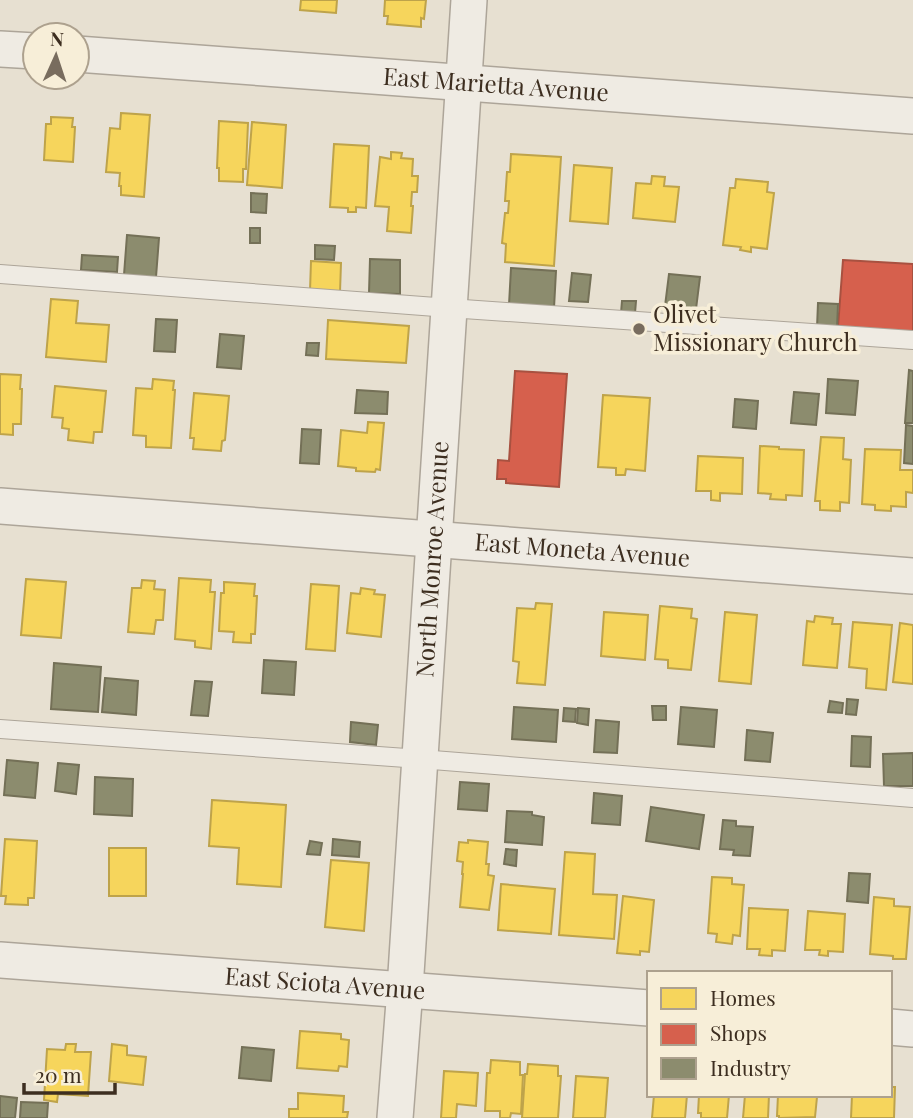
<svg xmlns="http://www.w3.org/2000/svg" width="913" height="1118" font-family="'Playfair Display',serif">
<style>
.homes{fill:#f6d55c;stroke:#bea34a;stroke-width:2}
.shops{fill:#d6604d;stroke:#a85140;stroke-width:2}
.industry{fill:#8c8c6e;stroke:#747057;stroke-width:2}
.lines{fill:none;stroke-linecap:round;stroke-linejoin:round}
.lane-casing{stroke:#ada599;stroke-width:20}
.street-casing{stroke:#ada599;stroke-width:38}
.lane{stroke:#efebe3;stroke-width:18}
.street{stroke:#efebe3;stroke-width:35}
.poi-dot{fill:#786c5e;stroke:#f7eed8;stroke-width:2.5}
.labels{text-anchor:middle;stroke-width:7;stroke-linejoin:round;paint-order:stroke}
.street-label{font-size:24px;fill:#3d2e20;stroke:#f7eed8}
.poi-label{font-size:24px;fill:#3d2e20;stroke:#f7eed8;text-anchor:start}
</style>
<rect width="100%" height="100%" fill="#e7e0d1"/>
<g class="homes">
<polygon points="301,0 337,0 336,13 300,10"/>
<polygon points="385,0 426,0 424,19 421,18 421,27 387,24 388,16 384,16"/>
<polygon points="121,113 150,115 144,197 121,195 121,186 119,186 120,173 106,172 110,128 120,129"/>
<polygon points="51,117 73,118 72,127 75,127 73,162 44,160 46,124 51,124"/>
<polygon points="219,121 248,123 246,169 243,169 243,182 219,181 219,168 217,168"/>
<polygon points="252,122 286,125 282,188 247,185"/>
<polygon points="334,144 369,146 366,208 356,207 356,212 348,212 348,208 330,207"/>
<polygon points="391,152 402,153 401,158 413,159 412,176 418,176 417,192 412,192 411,206 413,206 411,233 387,231 389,207 375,206 380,157 391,159"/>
<polygon points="511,154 561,157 554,266 505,262 506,244 502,243 505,213 508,213 509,201 505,201 507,172 510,172"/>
<polygon points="574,165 612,168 608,224 570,221"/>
<polygon points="652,176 665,177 664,186 679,187 675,222 633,218 636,183 651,184"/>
<polygon points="736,179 768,182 767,192 774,193 767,249 751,247 751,252 740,250 741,247 723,245 730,188 735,188"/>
<polygon points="311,261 341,263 340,292 310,291"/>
<polygon points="51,299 78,301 76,323 109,325 106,362 46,357"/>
<polygon points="328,320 409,326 406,363 326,359"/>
<polygon points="0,374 21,375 20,389 22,389 21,424 13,424 13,435 0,434"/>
<polygon points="153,379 174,381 173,390 175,390 171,448 146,447 146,436 133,435 136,388 152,389"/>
<polygon points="55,386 106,391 102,432 94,432 93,443 68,440 69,429 62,428 63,418 52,417"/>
<polygon points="194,393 229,396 225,440 222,441 221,451 193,449 194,438 190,438"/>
<polygon points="603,395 650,398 645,471 626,469 625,475 616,475 616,468 598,467"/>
<polygon points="368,422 384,423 380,470 376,469 375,472 356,471 356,468 338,466 341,430 367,433"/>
<polygon points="821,437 844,438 843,459 851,460 849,503 840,502 840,511 820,510 820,501 815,501"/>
<polygon points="760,446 779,447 779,449 804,450 802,496 786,495 786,500 770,499 771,494 758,493"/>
<polygon points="865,449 901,450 900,470 913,470 913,493 906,492 906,507 891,506 891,511 875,510 875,505 862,504"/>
<polygon points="698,456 743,458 742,494 720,493 720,501 711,500 711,491 696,491"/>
<polygon points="179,578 211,580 210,592 215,592 211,649 195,647 195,641 175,639"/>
<polygon points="26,579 66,582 61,638 21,635"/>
<polygon points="142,580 155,581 154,589 165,590 163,620 156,620 154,634 128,632 132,588 141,588"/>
<polygon points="224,582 255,584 254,596 257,596 255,634 251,634 251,643 233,642 234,632 219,631 221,593 224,593"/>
<polygon points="311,584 339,586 335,651 306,649"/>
<polygon points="361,588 375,590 374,594 385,595 381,637 347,633 351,593 360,594"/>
<polygon points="536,603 552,604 545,685 517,683 519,662 513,661 517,608 535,609"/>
<polygon points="660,606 692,609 691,618 697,619 691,670 668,668 668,660 655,659"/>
<polygon points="604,612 648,615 645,660 601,656"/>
<polygon points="725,612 757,615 751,684 719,681"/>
<polygon points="815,616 833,618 832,624 841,624 837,668 803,665 807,621 814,622"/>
<polygon points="853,622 892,625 886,690 866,688 867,669 849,667"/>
<polygon points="900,623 913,625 913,684 893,682"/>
<polygon points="212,800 286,805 281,887 237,884 239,848 209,846"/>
<polygon points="5,839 37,841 34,898 28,898 28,905 5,904 6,896 1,896"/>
<polygon points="468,840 488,842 486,864 489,864 488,875 494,876 489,910 460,907 463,874 462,874 463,862 457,861 459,842 468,843"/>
<rect x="109" y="848" width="37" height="48"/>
<polygon points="565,852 595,854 593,894 617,895 614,939 559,935"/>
<polygon points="331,860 369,863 364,931 325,927"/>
<polygon points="712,877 732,878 732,884 744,885 740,936 733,935 732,944 716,942 717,934 708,933"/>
<polygon points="501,884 555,889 551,934 498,930"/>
<polygon points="623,896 654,900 649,952 640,951 640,955 617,953"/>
<polygon points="874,897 894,899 894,906 910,907 906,959 893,959 893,956 870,954"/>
<polygon points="749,908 788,910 785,951 772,950 772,956 759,955 760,949 747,949"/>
<polygon points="808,911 845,914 843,952 828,951 828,956 819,955 820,950 805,950"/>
<polygon points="300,1031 341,1034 341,1039 349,1040 347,1067 339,1066 338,1071 297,1068"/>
<polygon points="66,1044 76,1044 75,1052 91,1052 88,1096 58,1094 57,1102 44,1100 47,1049 65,1050"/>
<polygon points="112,1044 127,1046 127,1055 146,1057 143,1085 109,1081"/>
<polygon points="491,1060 520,1062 520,1075 523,1075 521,1114 511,1113 510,1118 500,1118 500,1111 485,1111 487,1073 490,1073"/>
<polygon points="528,1064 558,1066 558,1076 561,1076 558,1118 522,1118 525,1074 527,1074"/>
<polygon points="444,1071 478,1073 476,1106 457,1104 456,1118 441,1118"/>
<polygon points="576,1076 608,1078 605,1118 573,1118"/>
<polygon points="890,1087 895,1087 894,1118 851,1118 852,1095 890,1095"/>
<polygon points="298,1093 344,1096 343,1112 348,1112 347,1118 289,1118 289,1109 298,1109"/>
<polygon points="654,1095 687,1095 685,1118 652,1118"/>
<polygon points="699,1095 729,1095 727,1118 701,1118 701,1113 698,1113"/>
<polygon points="745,1095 769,1095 768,1118 743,1118"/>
<polygon points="778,1095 817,1097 815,1117 779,1118 779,1116 777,1116"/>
</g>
<g class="shops">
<polygon points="843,260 913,264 913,332 838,327"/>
<polygon points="515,371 567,374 559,487 506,483 506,479 497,479 498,460 509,461"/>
</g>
<g class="industry">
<polygon points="251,193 267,194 266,213 251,212"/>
<rect x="250" y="228" width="10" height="15"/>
<polygon points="127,235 159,238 156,277 124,275"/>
<polygon points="315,245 335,246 334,260 315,259"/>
<polygon points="82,255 118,257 117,272 81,270"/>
<polygon points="370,259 400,260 400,294 369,293"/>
<polygon points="511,268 556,271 554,308 509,305"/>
<polygon points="572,273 591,275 588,302 569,301"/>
<polygon points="669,274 700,277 696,309 665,306"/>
<polygon points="622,301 636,301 635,313 621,313"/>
<polygon points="818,303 838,304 837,328 817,328"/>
<polygon points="156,319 177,320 175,352 154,351"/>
<polygon points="220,334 244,336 241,369 217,367"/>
<polygon points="307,343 319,343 318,356 306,355"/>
<polygon points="909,370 913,371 913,423 905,423"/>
<polygon points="828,379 858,381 855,415 826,413"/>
<polygon points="357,390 388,392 387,414 355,413"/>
<polygon points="794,392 819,394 816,425 791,423"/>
<polygon points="735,399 758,401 756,429 733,427"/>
<polygon points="906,425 913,426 913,464 904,463"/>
<polygon points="302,429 321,430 319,464 300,463"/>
<polygon points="264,660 296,662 294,695 262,693"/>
<polygon points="54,663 101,667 98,712 51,709"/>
<polygon points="105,678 138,681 136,715 102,712"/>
<polygon points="195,681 212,682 208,716 191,715"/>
<polygon points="847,699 858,700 856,715 846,714"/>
<polygon points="830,701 843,703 842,713 828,712"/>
<polygon points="652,706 666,706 666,720 653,720"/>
<polygon points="514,707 558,710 556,742 512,739"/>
<polygon points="681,707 717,710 714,747 678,744"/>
<polygon points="564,708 576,709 575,722 563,721"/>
<polygon points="578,708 589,709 588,725 577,723"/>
<polygon points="596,720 619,722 617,753 594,752"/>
<polygon points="351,722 378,725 376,745 350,742"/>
<polygon points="747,730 773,733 770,762 745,760"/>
<polygon points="852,736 871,737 870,767 851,766"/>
<polygon points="913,753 913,786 884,786 883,754"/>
<polygon points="7,760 38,763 35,798 4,795"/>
<polygon points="58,763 79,765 76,794 55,791"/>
<polygon points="95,777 133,779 132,816 94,814"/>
<polygon points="460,782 489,784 487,811 458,809"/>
<polygon points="594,793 622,796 620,825 592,823"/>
<polygon points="651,807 704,815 699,849 646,841"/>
<polygon points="507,811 532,812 532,815 544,817 542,845 505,842"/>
<polygon points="723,820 736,821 736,826 753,827 750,856 733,855 734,850 720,849"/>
<polygon points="333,839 360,842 359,857 332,855"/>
<polygon points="310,841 322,843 320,855 307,854"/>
<polygon points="506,849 517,850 516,866 504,864"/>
<polygon points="849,873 870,874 868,903 847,901"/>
<polygon points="242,1047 274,1050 271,1081 239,1078"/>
<polygon points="0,1096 17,1098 15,1118 0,1118"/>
<polygon points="21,1102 48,1103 47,1118 20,1118"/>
</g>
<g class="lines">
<defs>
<g id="lane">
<polyline points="0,274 449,308 913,340"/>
<polyline points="0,729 420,759 913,798"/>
</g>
<g id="street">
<polyline points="0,49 35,51"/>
<path id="s1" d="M77 54 913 116"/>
<path id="s2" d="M0 506 913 576"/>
<path id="s3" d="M0 960 649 1008"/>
<polyline points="890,1027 913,1029"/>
<path id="s4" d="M395 1118 405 989 469 0"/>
</g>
</defs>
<use href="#lane" class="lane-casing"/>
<use href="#street" class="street-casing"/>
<use href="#lane" class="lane"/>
<use href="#street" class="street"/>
</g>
<circle class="poi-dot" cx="639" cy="329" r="7"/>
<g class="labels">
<g class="street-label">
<text dy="8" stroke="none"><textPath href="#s1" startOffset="420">East Marietta Avenue</textPath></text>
<text dy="8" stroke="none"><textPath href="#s2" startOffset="584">East Moneta Avenue</textPath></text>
<text dy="8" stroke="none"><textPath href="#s4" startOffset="560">North Monroe Avenue</textPath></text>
<text dy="8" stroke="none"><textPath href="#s3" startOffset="326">East Sciota Avenue</textPath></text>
</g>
<g class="poi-label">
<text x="653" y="323">Olivet<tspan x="653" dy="28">Missionary Church</tspan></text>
</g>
</g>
<rect x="647" y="971" width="245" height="126" fill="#f7eed8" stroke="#ada18e" stroke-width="2"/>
<rect x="661" y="988" width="35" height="21" fill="#f6d55c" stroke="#ada18e" stroke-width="2"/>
<text x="710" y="1006" font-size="21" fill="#3d2e20">Homes</text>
<rect x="661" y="1024" width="35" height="21" fill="#d6604d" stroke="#ada18e" stroke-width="2"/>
<text x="710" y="1041" font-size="21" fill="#3d2e20">Shops</text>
<rect x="661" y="1058" width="35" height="21" fill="#8c8c6e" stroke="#ada18e" stroke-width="2"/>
<text x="710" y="1076" font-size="21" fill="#3d2e20">Industry</text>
<g transform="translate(56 56) rotate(3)"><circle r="33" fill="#f7eed8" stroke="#ada18e" stroke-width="2"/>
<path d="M0-5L12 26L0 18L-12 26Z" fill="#786c5e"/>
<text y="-10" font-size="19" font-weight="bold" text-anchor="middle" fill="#3d2e20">N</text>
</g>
<path d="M24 1083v10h91v-10" fill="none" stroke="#3d2e20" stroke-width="3.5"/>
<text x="35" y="1083" font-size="21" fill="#3d2e20" stroke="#f7eed8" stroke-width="5" paint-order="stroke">20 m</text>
</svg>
